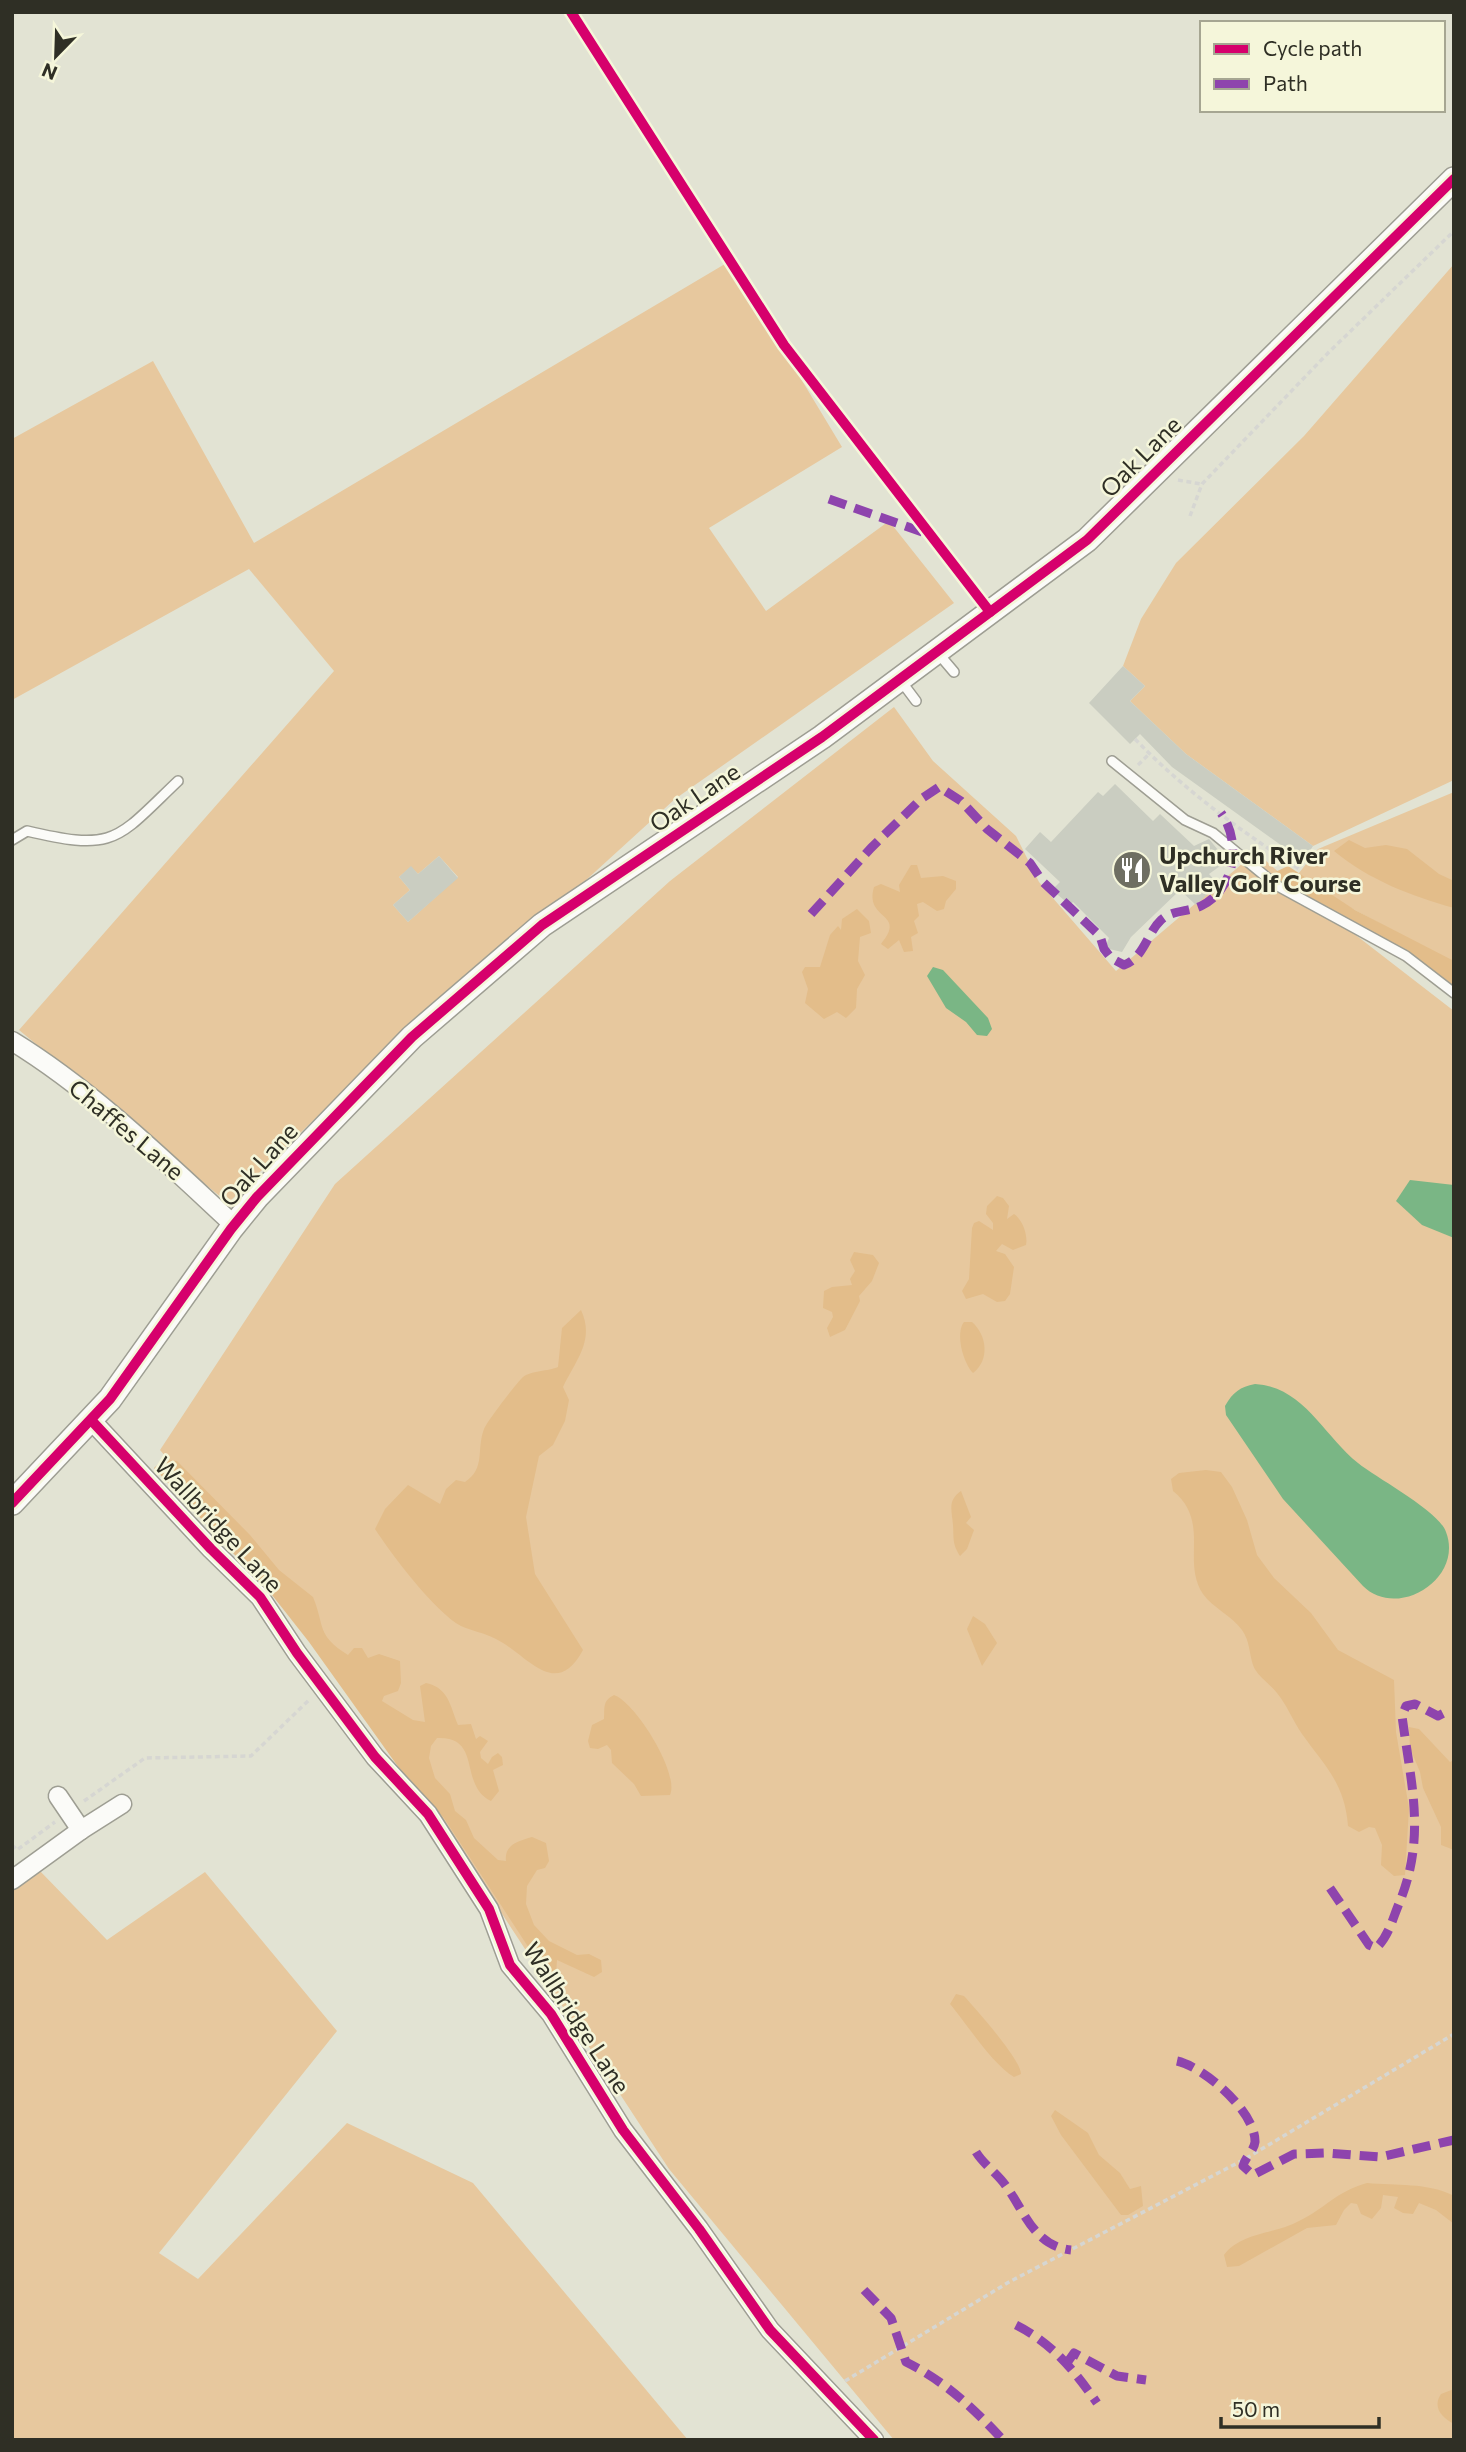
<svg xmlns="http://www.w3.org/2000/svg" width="1466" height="2452" font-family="Commissioner,sans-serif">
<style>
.green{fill:#e7c89e;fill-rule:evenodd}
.forest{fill:#e3bd8a}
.water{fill:#7ab685}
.building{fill:#cacdc1}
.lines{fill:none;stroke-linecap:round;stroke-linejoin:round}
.service-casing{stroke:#9e9e93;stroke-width:12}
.minor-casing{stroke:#9e9e93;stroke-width:21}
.tertiary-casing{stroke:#9e9e93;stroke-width:26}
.path{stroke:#d6d6d2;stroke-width:3.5;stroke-dasharray:5 3.5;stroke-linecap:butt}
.service{stroke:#fbfbf8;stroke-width:9}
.minor{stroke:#fbfbf8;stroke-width:18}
.tertiary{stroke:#fbfbf8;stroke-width:23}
.quiet{stroke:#8e44ad;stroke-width:9;stroke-dasharray:18 9;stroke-linecap:butt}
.cycleway-casing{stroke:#f5f6da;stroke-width:15}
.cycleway{stroke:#d6006c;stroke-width:10}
.labels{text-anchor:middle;stroke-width:5;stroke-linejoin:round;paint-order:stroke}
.street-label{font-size:24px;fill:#2f2f25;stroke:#f5f6da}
.poi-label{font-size:24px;font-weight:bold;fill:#2f2f25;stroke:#f5f6da;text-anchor:start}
</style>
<rect width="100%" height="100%" fill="#e2e3d3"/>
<g class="green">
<path d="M730 261 842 447 709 528 766 611 889 521 954 603 675 799 448 1006 354 1081 228 1203 19 1030 334 671 249 569 12 700V439L153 361 254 543ZM439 856 458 877 408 922 393 905 410 890 399 877 411 867 418 874Z"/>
<polygon points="1454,264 1454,780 1313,846 1186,754 1130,701 1145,686 1123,666 1141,619 1176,563 1304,436"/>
<polygon points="894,707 933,761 1016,836 1039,882 1116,971 1256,852 1309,899 1454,1011 1454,2440 894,2440 669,2169 328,1648 160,1450 335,1184 670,881"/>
<polygon points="1454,792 1454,976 1381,924 1295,878 1318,849"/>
<polygon points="39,1870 107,1940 205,1872 337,2031 159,2253 198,2279 347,2123 473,2183 688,2440 12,2440 12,1889"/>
</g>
<g class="forest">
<path d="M1349 840 1365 848 1386 845 1407 849 1439 874 1454 881V908C1411 896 1369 880 1334 851Z"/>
<path d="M911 865H917L921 878 943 876 956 881V889L946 901 944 909 937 911 923 902 917 904 919 916 914 921 918 933 911 937 913 951 904 952 899 940 888 949 881 944C908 912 864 921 874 887L881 884 900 892 899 885Z"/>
<polygon points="1288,866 1355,910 1454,961 1454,988 1412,955 1269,875"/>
<polygon points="857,909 869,921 871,933 860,937 858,961 865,975 857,989 856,1008 846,1018 837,1012 824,1019 805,1003 808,989 802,972 805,967 820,967 830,935 838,926 841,930 842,919"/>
<path d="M997 1196 1003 1198 1009 1206 1007 1219 1014 1214C1023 1220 1028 1236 1026 1245L1013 1250 1002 1244 996 1251 1005 1254 1014 1267 1010 1294 1005 1301 997 1302 983 1294 966 1299 962 1291 969 1279 972 1228 974 1223 979 1221 993 1230V1223L986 1214 987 1206Z"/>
<polygon points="854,1252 873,1255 879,1263 872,1281 859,1296 860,1301 845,1330 830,1337 827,1328 833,1317 832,1312 823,1308 824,1291 832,1287 852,1285 850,1279 855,1271 850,1260"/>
<path d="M581 1310C595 1340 576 1360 563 1387L569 1400 565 1421 553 1445 539 1456 526 1517 535 1574 583 1650C555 1701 528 1655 496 1639 485 1633 472 1631 461 1626 435 1612 392 1555 375 1529L385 1509 408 1485 440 1504 446 1489 456 1480 465 1482C486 1468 476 1450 484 1429 486 1423 517 1382 523 1377 530 1371 549 1371 558 1367L562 1328Z"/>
<path d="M964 1322H972C987 1335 990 1360 973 1373 963 1363 955 1333 964 1322Z"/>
<path d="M163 1460 177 1461 250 1535 279 1570 313 1597C325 1626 316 1635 348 1655L354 1648H362L368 1658 379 1654 400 1661 401 1683 398 1691 384 1696 382 1701 413 1720 425 1722 420 1686 426 1683C449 1688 450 1706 458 1725L471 1724 476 1739 480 1736 488 1741 480 1752 481 1758 488 1764 492 1757 498 1753 502 1757 503 1765 493 1770 499 1791 491 1801C458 1785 483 1736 437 1738L431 1746 429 1758 435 1778 450 1794 455 1811 466 1820 474 1838 498 1860 506 1861C504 1845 518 1841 532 1837L546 1843 549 1861 545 1868 537 1870 527 1886 526 1904 534 1925 549 1941 577 1955 589 1954 601 1960 602 1972 594 1977 557 1960 555 1988 444 1818 404 1775 309 1642 272 1595 154 1468Z"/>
<path d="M1206 1470 1221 1472 1232 1487 1247 1520 1257 1555 1274 1578 1311 1613 1338 1650 1394 1680 1396 1732 1409 1808 1405 1875 1394 1876 1381 1865 1382 1845 1375 1828 1369 1827 1359 1832 1348 1826C1345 1784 1325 1766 1302 1734 1293 1721 1287 1705 1277 1693 1270 1684 1256 1675 1253 1665 1249 1653 1250 1641 1242 1630 1231 1615 1213 1608 1203 1594 1181 1561 1211 1522 1173 1491L1171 1479 1179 1473Z"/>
<path d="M961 1491 971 1517 966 1523 974 1530 967 1549 960 1556C952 1543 954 1539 953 1525 952 1510 947 1501 961 1491Z"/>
<polygon points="973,1616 985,1624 997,1643 982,1666 967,1629"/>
<path d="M614 1695C635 1702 680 1773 670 1795L641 1796 634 1784 612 1763 611 1750 607 1745 598 1749 590 1748 588 1741 592 1725 604 1719C605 1708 602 1701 614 1695Z"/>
<polygon points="1409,1727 1419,1729 1450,1762 1454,1760 1454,1850 1441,1845 1441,1827 1423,1788 1420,1772 1410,1748"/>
<path d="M956 1994 964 1996C976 2009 1021 2060 1021 2074L1014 2077C992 2064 967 2024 950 2004Z"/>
<polygon points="1055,2110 1088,2133 1099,2155 1120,2173 1130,2189 1141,2186 1143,2206 1128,2215 1121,2215 1061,2135 1051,2116"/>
<path d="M1367 2183C1396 2186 1427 2182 1454 2196V2224L1436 2210 1419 2203 1413 2214 1403 2213 1394 2208 1398 2197 1383 2195 1381 2208 1372 2219 1361 2214 1357 2204 1351 2203 1344 2210 1336 2225 1307 2228 1239 2266 1227 2267 1224 2255C1241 2232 1276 2234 1299 2221 1326 2208 1335 2192 1367 2183Z"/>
<path d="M1454 2389V2424C1442 2418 1432 2407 1441 2394Z"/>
</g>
<g class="water">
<polygon points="933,967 943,970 988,1018 992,1029 987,1036 977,1035 966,1022 946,1008 927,976"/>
<polygon points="1410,1180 1454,1185 1454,1238 1422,1225 1396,1201"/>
<path d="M1255 1384C1304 1387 1323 1435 1358 1463 1378 1479 1439 1511 1446 1532 1464 1579 1397 1620 1363 1586L1283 1499 1226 1415 1225 1406C1233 1392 1240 1387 1255 1384Z"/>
</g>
<g class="building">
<polygon points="1123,666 1145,686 1130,701 1186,754 1313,846 1303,861 1172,767 1140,734 1130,744 1089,703"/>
<polygon points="1115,784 1153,821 1160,814 1194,846 1209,839 1227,861 1209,874 1218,884 1196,905 1180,890 1131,937 1122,952 1105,948 1109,938 1073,902 1070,905 1052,890 1060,882 1025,849 1040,832 1051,842 1098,792 1103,796"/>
<polygon points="439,856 458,878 408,922 393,905 410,890 399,877 411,866 418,874"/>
</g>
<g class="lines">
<defs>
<g id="service">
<polyline points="937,652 954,672"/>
<polyline points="901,681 916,701"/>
<polyline points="1112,761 1185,820 1213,833 1276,885 1406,956 1454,993"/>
<path d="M12 840 27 831C116 852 116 840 178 781"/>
</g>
<g id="minor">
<path d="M12 1041C92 1090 165 1161 234 1225"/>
<polyline points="92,1421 211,1549 260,1597 297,1653 375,1757 428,1814 489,1909 510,1965 551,2014 623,2130 699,2229 770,2330 874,2440"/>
<polyline points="58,1796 81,1830"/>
<polyline points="12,1880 81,1830 122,1804"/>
</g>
<polyline id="tertiary" points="12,1503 110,1399 231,1229 257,1197 412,1037 542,925 822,737 1087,540 1454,179"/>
</defs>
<use href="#service" class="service-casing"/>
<use href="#minor" class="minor-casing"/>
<use href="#tertiary" class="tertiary-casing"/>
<g class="path">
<polyline points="1178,480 1201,484"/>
<polyline points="1190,516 1202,484 1329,352 1454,231"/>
<path d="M1135 739C1184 790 1242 832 1301 870"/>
<polyline points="1138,765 1149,754"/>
<polyline points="84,1801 145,1758 251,1756 309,1700"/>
<polyline points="12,1845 17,1850 55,1822"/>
<polyline points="845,2381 1009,2282 1245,2159 1454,2034"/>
</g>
<use href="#service" class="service"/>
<use href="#minor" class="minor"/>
<use href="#tertiary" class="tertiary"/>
<g class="quiet">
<polyline points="829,499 928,534"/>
<path d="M811 914 871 848 921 799 939 787 961 801 987 829 1030 863 1043 882 1100 936 1104 949 1111 958 1124 965C1144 958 1147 933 1161 920 1172 910 1188 912 1201 906 1235 890 1242 842 1221 813"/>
<path d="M1330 1888 1369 1945 1376 1948C1388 1937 1392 1921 1398 1906 1427 1838 1411 1785 1402 1716L1406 1706 1415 1704 1438 1716 1448 1711"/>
<path d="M1177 2061C1204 2067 1256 2112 1255 2142 1254 2151 1245 2157 1243 2166L1253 2175 1294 2154 1326 2153 1380 2157 1454 2140"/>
<path d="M976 2152C984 2165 997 2173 1006 2186 1025 2212 1034 2246 1071 2250"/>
<path d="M864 2290 891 2318 906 2362C946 2382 973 2408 1003 2440"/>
<path d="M1016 2325C1052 2343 1074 2370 1097 2403"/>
<polyline points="1067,2363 1074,2353 1117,2376 1146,2380"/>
</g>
<defs>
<g id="cycleway">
<polyline points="571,12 784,345 990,612"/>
<polyline points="92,1421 211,1549 260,1597 297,1653 375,1757 428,1814 489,1909 510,1965 551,2014 623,2130 699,2229 770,2330 874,2440"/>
<polyline points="12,1503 110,1399 231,1229 257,1197 412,1037 542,925 822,737 1087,540 1454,179"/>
</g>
</defs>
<use href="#cycleway" class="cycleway-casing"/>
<use href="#cycleway" class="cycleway"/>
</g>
<defs>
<symbol id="restaurant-disc" viewBox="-11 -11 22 22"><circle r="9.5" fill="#6e6e62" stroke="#f5f6da"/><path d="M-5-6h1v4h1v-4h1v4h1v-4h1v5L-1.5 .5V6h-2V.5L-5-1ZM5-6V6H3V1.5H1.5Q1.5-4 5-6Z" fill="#fff"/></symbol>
</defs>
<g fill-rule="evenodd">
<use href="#restaurant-disc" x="1110" y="848" width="44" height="44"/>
</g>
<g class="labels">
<g class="street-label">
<text transform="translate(1141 457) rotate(-45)" y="8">Oak Lane</text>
<text transform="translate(695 798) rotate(-34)" y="8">Oak Lane</text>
<text transform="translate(126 1130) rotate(40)" y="8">Chaffes Lane</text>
<text transform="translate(259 1165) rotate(-48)" y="8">Oak Lane</text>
<text transform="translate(218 1525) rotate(47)" y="8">Wallbridge Lane</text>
<text transform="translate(576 2018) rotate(57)" y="8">Wallbridge Lane</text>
</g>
<g class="poi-label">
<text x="1159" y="864">Upchurch River<tspan x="1159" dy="28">Valley Golf Course</tspan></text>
</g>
</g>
<rect width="1466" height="2452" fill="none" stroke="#2f2f25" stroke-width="28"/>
<rect x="1200" y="21" width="245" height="91" fill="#f5f6da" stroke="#a6a692" stroke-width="2"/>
<rect x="1214" y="44" width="35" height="10" fill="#d6006c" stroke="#a6a692" stroke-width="2"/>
<text x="1263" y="56" font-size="21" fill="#2f2f25">Cycle path</text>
<rect x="1214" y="79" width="35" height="10" fill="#8e44ad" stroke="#a6a692" stroke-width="2"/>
<text x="1263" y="91" font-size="21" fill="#2f2f25">Path</text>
<g transform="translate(56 56) rotate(203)" stroke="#f5f6da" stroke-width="5" paint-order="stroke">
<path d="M0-5L12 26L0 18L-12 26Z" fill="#2f2f25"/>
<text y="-10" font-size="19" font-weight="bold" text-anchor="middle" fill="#2f2f25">N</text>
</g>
<path d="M1221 2417v10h158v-10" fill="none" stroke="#2f2f25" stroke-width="3.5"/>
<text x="1232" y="2417" font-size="21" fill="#2f2f25" stroke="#f5f6da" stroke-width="5" paint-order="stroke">50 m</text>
</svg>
